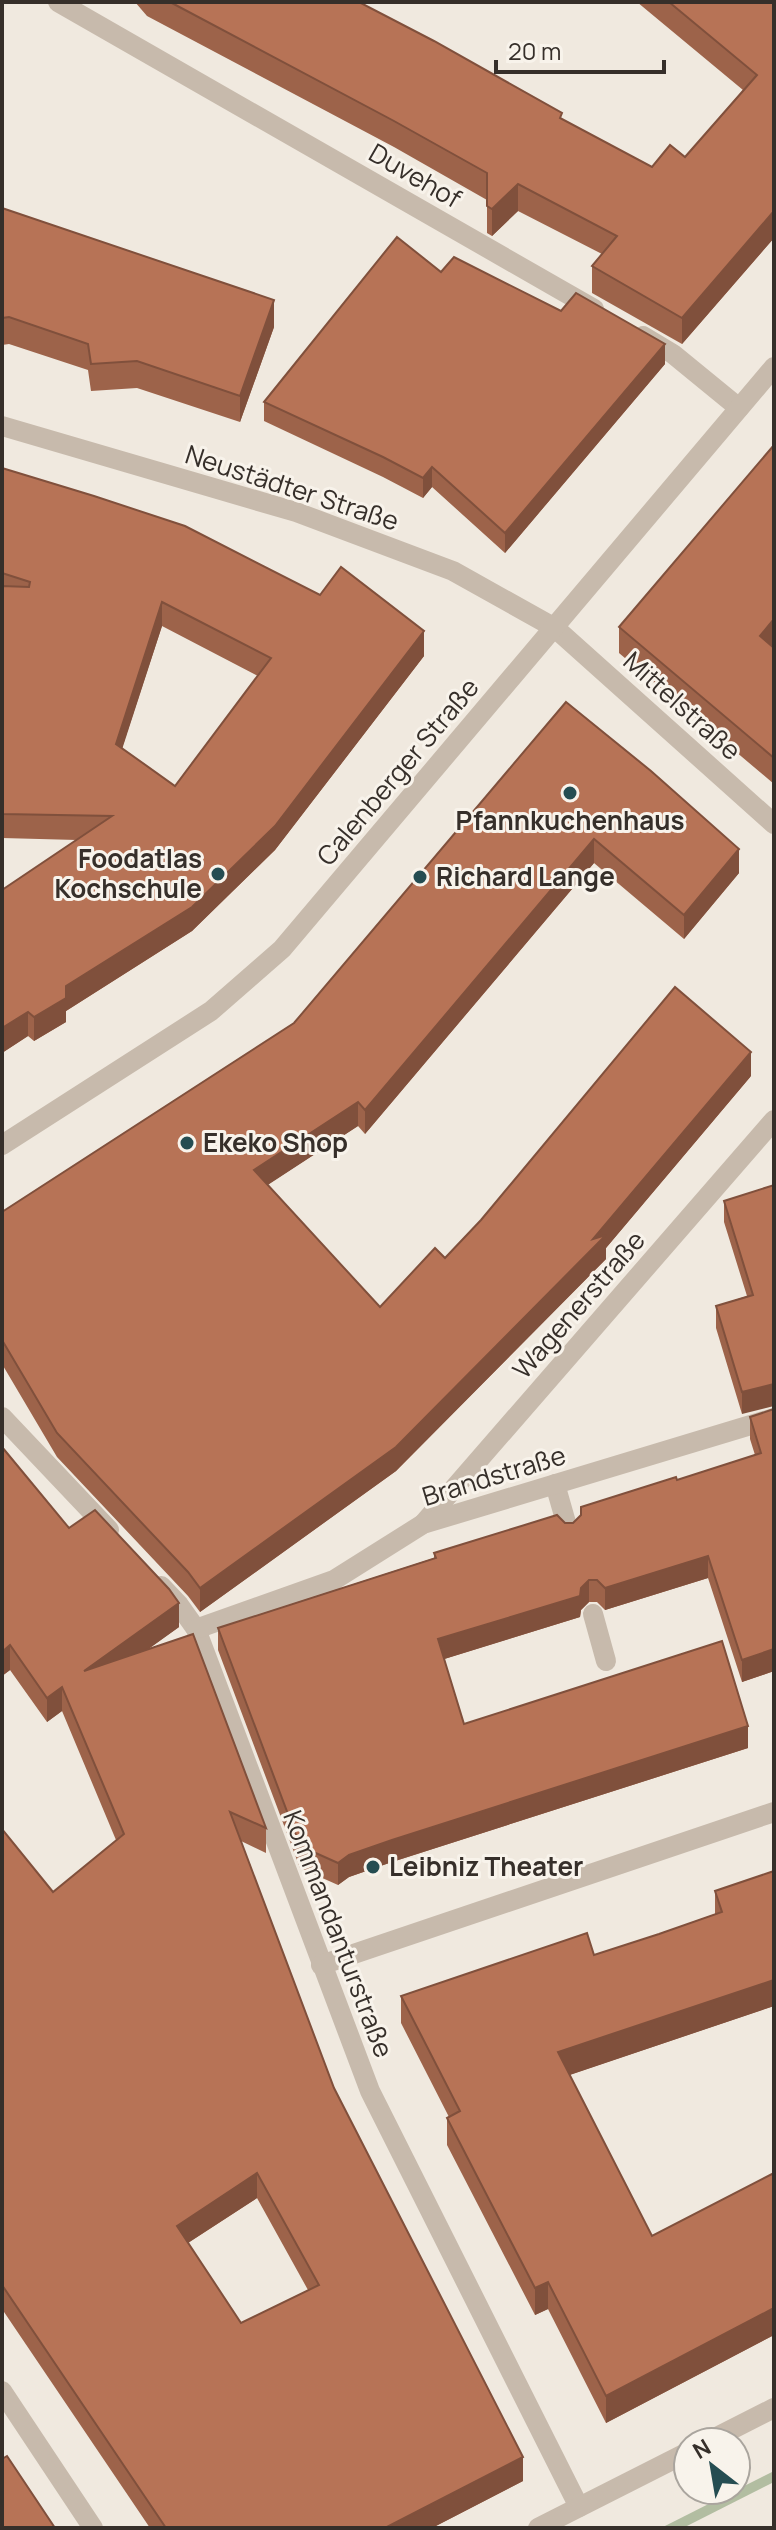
<svg xmlns="http://www.w3.org/2000/svg" width="776" height="2530" font-family="Manrope,sans-serif">
<style>
.green{fill:#b2bda1}
.lines{fill:none;stroke-linecap:round;stroke-linejoin:round}
.lane{stroke:#c7baac;stroke-width:20}
.street{stroke:#c7baac;stroke-width:20}
.wall{fill:#9d634a;fill-rule:evenodd}
.shaded-wall{fill:#80503c}
.building{fill:#b77356;stroke:#80503c;stroke-width:2;fill-rule:evenodd}
.poi-dot{fill:#254d52;stroke:#f8f3eb;stroke-width:3}
.labels{text-anchor:middle;stroke-width:6;stroke-linejoin:round;paint-order:stroke}
.street-label{font-size:26px;fill:#362f2a;stroke:#f8f3eb}
.poi-label{font-size:26px;font-weight:bold;fill:#362f2a;stroke:#f8f3eb;text-anchor:start}
</style>
<rect width="100%" height="100%" fill="#f0e9df"/>
<polygon class="green" points="774,2471 774,2482 683,2528 661,2528"/>
<g class="lines">
<g class="lane">
<polyline points="555,1484 569,1533"/>
<polyline points="593,1614 606,1661"/>
</g>
<g class="street">
<polyline points="58,2 594,309"/>
<polyline points="643,336 673,354 739,408"/>
<polyline points="2,426 296,512 453,571 555,628 774,824"/>
<polyline points="2,1145 211,1011 282,949 774,367"/>
<polyline points="2,1417 109,1530"/>
<polyline points="423,1524 774,1120"/>
<polyline points="161,1586 179,1605 196,1629 370,2091 579,2507"/>
<polyline points="196,1629 334,1580 423,1524 774,1418"/>
<polyline points="321,1965 774,1812"/>
<polyline points="2,2391 93,2528"/>
<polyline points="707,2442 774,2408"/>
<polyline points="538,2528 688,2452"/>
</g>
</g>
<g class="wall">
<polygon points="135,2 359,2 562,119 652,167 685,157 743,90 637,2 774,2 774,238 682,344 592,293 592,266 602,254 518,211 492,236 487,233 487,200 394,147 147,16"/>
<polygon points="2,208 274,327 240,422 137,388 91,391 88,370 9,344 2,345"/>
<polygon points="441,272 665,364 505,553 432,487 423,498 383,477 264,421 264,402"/>
<path d="M2 468 424 656 275 850 192 931 66 1011V1022L34 1041 28 1036 2 1053V890L77 840 2 838ZM162 626 258 676 175 786 122 748Z"/>
<polygon points="619,627 774,644 772,646 774,648 774,784 619,653"/>
<polygon points="566,702 739,873 684,939 594,863 365,1134 358,1126 267,1185 380,1307 445,1258 481,1220 751,1076 606,1248 606,1259 396,1471 200,1612 188,1596 57,1457 2,1364 2,1212 294,1023"/>
<polygon points="774,1185 742,1414 716,1328 716,1306 747,1296 724,1222 724,1201"/>
<polygon points="774,1409 774,1671 742,1682 708,1578 605,1610 597,1602 589,1602 581,1610 580,1617 444,1659 464,1724 748,1748 392,1862 349,1877 338,1885 300,1868 218,1650 218,1628 434,1558 434,1553 565,1523 573,1523 677,1480 755,1455 750,1439 750,1417"/>
<path d="M2 1447 69 1528 179 1627 147 1650 266 1828V1853L241 1841 334 2088 523 2481 432 2528H150L2 2309V1829L53 1892 116 1840 62 1711 47 1722 10 1670 2 1676ZM257 2198 308 2290 241 2323 188 2243Z"/>
<polygon points="715,1891 774,2006 569,2075 652,2236 774,2173 774,2335 606,2423 548,2309 535,2315 447,2145 447,2118 449,2117 401,2023 401,1996 594,1955 659,1934 715,1914"/>
</g>
<g class="shaded-wall">
<polygon points="518,184 518,211 492,236 492,209"/>
<polygon points="774,211 774,238 682,344 682,318"/>
<polygon points="274,300 274,327 240,422 240,396"/>
<polygon points="665,344 665,364 505,553 505,533"/>
<polygon points="432,467 432,487 423,498 423,478"/>
<polygon points="162,602 162,626 116,768 116,744"/>
<polygon points="774,619 774,644 760,661 760,636"/>
<polygon points="424,631 424,656 275,850 192,931 66,1011 66,1022 34,1041 34,1017 66,986"/>
<polygon points="594,839 594,863 365,1134 365,1110"/>
<polygon points="739,849 739,873 684,939 684,915"/>
<polygon points="28,1012 28,1036 2,1053 2,1028"/>
<polygon points="751,1052 751,1076 606,1248 606,1259 396,1471 200,1612 200,1588 593,1239"/>
<polygon points="358,1102 358,1126 254,1194 254,1170"/>
<polygon points="774,1384 774,1406 742,1414 742,1392"/>
<polygon points="708,1556 708,1578 605,1610 605,1588"/>
<polygon points="589,1580 589,1602 581,1610 580,1617 438,1661 438,1639"/>
<polygon points="179,1603 179,1627 84,1695 84,1671"/>
<polygon points="10,1645 10,1670 2,1676 2,1652"/>
<polygon points="774,1649 774,1671 742,1682 742,1660"/>
<polygon points="62,1687 62,1711 47,1722 47,1698"/>
<polygon points="748,1726 748,1748 392,1862 349,1877 338,1885 338,1863 349,1855 392,1840"/>
<polygon points="774,1980 774,2006 558,2079 558,2052"/>
<polygon points="257,2173 257,2198 177,2250 177,2226"/>
<polygon points="548,2282 548,2309 535,2315 535,2288"/>
<polygon points="774,2308 774,2335 606,2423 606,2396"/>
<polygon points="523,2457 523,2481 432,2528 385,2528"/>
</g>
<g class="building">
<polygon points="170,2 359,2 434,41 562,113 560,118 652,167 670,145 685,157 757,75 669,2 774,2 774,211 682,318 592,266 617,236 518,184 492,209 487,206 487,173 394,121"/>
<polygon points="2,208 274,300 240,396 137,361 91,364 88,344 9,317 2,318"/>
<polygon points="397,237 441,272 454,257 561,311 576,293 665,344 505,533 432,467 423,478 383,457 264,402"/>
<polygon points="774,445 774,619 760,636 774,648 774,758 619,627"/>
<path d="M2 468 94 496 185 526 320 595 341 567 424 631 275 826 192 907 66 986V998L34 1017 28 1012 2 1028V890L112 816 2 814V586L29 587 30 582 2 573ZM162 602 271 658 175 786 116 744Z"/>
<polygon points="566,702 651,771 739,849 684,915 594,839 365,1110 358,1102 254,1170 380,1307 435,1248 445,1258 481,1220 675,987 751,1052 593,1239 606,1235 396,1447 200,1588 188,1572 57,1433 2,1340 2,1212 294,1023"/>
<polygon points="774,1185 774,1384 742,1392 716,1306 753,1295 724,1201"/>
<polygon points="774,1409 774,1649 742,1660 708,1556 605,1588 597,1580 589,1580 581,1588 580,1596 438,1639 464,1724 722,1641 748,1726 392,1840 349,1855 338,1863 300,1846 218,1628 436,1558 434,1553 557,1515 565,1523 573,1523 581,1515 581,1507 676,1477 677,1480 761,1453 750,1417"/>
<path d="M2 1447 69 1528 95 1510 169 1589 179 1603 84 1671 193 1634 266 1828 230 1812 334 2088 523 2457 385 2528H166L2 2285V1829L53 1892 124 1834 62 1687 47 1698 10 1645 2 1652ZM257 2173 319 2285 241 2323 177 2226Z"/>
<polygon points="774,1871 774,1980 558,2052 652,2236 774,2173 774,2308 606,2396 548,2282 535,2288 480,2182 447,2118 460,2111 401,1996 587,1933 594,1955 659,1934 722,1912 715,1891"/>
<polygon points="7,2456 55,2528 2,2528 2,2459"/>
</g>
<g class="poi-dot">
<circle cx="570" cy="793" r="8"/>
<circle cx="218" cy="874" r="8"/>
<circle cx="420" cy="877" r="8"/>
<circle cx="187" cy="1143" r="8"/>
<circle cx="373" cy="1867" r="8"/>
</g>
<g class="labels">
<g class="street-label">
<text transform="translate(415 176) rotate(30)" y="9">Duvehof</text>
<text transform="translate(292 488) rotate(18)" y="9">Neustädter Straße</text>
<text transform="translate(682 706) rotate(42)" y="9">Mittelstraße</text>
<text transform="translate(398 772) rotate(-50)" y="9">Calenberger Straße</text>
<text transform="translate(579 1305) rotate(-49)" y="9">Wagenerstraße</text>
<text transform="translate(494 1476) rotate(-17)" y="9">Brandstraße</text>
<text transform="translate(338 1934) rotate(69)" y="9">Kommandanturstraße</text>
</g>
<g class="poi-label">
<text x="570" y="830" text-anchor="middle">Pfannkuchenhaus</text>
<text x="202" y="868" text-anchor="end">Foodatlas<tspan x="202" dy="30">Kochschule</tspan></text>
<text x="436" y="886">Richard Lange</text>
<text x="203" y="1152">Ekeko Shop</text>
<text x="389" y="1876">Leibniz Theater</text>
</g>
</g>
<rect width="776" height="2530" fill="none" stroke="#362f2a" stroke-width="8"/>
<g transform="translate(712 2466) rotate(329)"><circle r="38" fill="#f8f3eb" stroke="#aaa59e" stroke-width="2"/>
<path d="M0-6L14 30L0 20L-14 30Z" fill="#254d52"/>
<text y="-12" font-size="22" font-weight="bold" text-anchor="middle" fill="#362f2a">N</text>
</g>
<path d="M496 60v12h168v-12" fill="none" stroke="#362f2a" stroke-width="4"/>
<text x="508" y="60" font-size="24" fill="#362f2a" stroke="#f8f3eb" stroke-width="6" paint-order="stroke">20 m</text>
</svg>
